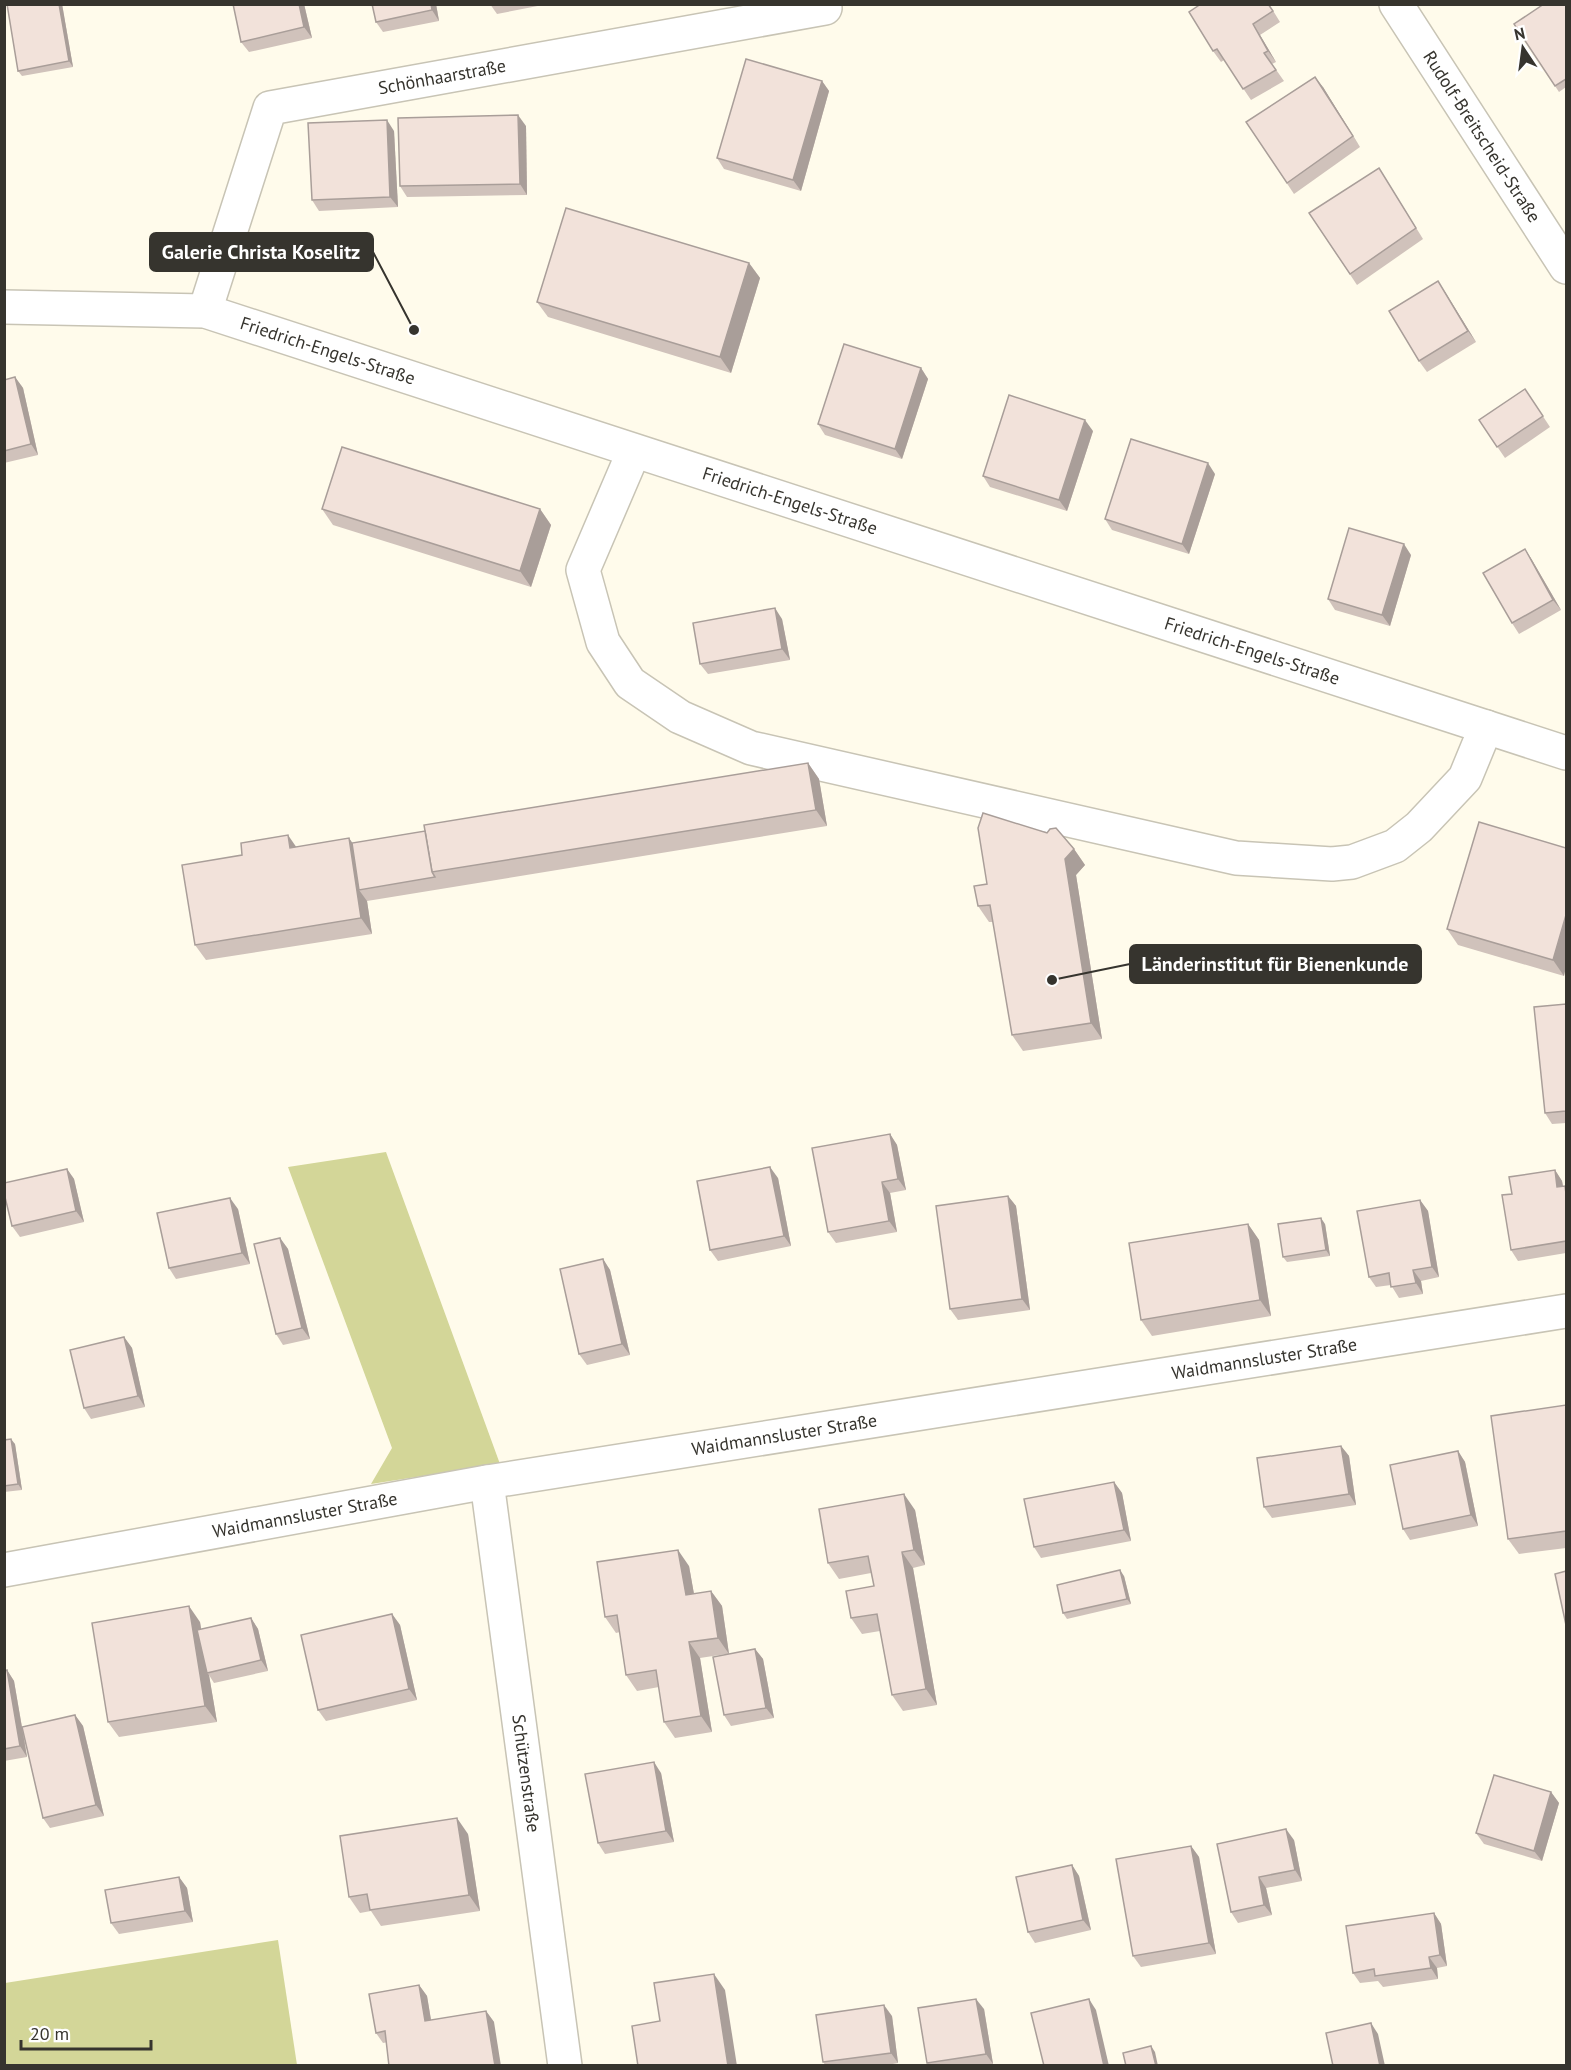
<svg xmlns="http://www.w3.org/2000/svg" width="1571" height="2070" font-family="'PT Sans',sans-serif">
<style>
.green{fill:#d3d698}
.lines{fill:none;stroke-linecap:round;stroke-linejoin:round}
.minor-casing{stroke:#c8c4b5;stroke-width:36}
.minor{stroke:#fff;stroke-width:33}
.wall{fill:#d0c2bb}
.shaded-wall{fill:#a99e99}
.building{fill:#f2e2da;stroke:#a99e99;stroke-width:1.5}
.labels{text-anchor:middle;stroke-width:5;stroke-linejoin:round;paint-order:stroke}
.street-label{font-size:18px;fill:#36342e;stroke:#fff}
.leader{fill:none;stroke:#36342e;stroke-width:2}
.callout-dot{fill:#36342e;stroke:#fff;stroke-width:2}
.callout{fill:#36342e;stroke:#36342e;stroke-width:2}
.callout-label{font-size:20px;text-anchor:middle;font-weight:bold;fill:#fff}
</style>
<rect width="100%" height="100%" fill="#fffbeb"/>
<g class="green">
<polygon points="386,1152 500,1464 371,1484 392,1448 288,1167"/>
<polygon points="278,1940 297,2065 5,2065 5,1983"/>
</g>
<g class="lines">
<defs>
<g id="minor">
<path id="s1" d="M1396 4 1566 267"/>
<path id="s2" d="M4 307 205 311 1566 753"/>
<path id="s3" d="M205 311 270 108 825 8"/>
<polyline points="634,451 583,570 603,642 630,683 680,717 751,748 1236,858 1332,864 1352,862 1395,846 1419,827 1465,778 1486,727"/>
<path id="s4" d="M487 1482 565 2066"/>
<path id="s5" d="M4 1570 487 1482 1566 1311"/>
</g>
</defs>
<use href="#minor" class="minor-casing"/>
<use href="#minor" class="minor"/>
</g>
<g class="wall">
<polygon points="7,4 62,4 73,67 22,76 18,71"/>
<polygon points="233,4 304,4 312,38 249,52 241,42"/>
<polygon points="436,4 439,21 383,32 376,22"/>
<polygon points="490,4 548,4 497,14"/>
<polygon points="1269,4 1280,22 1260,35 1276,62 1272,64 1284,81 1251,100 1224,60 1221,62 1213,51"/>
<polygon points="1566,4 1566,87 1559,92 1514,24"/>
<polygon points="822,81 829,91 801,191 724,169 717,158"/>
<polygon points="1323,87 1360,147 1294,194 1246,122"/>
<polygon points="526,126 527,195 407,197 400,186"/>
<polygon points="394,131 398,207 319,211 312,200"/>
<polygon points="1386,179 1423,239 1357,285 1309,213"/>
<polygon points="749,263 760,278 731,373 548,317 537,302"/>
<polygon points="1445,292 1476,342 1427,372 1419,361"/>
<polygon points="921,368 928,379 902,459 825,435 818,424"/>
<polygon points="15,377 23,388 38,455 4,463 4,380"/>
<polygon points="1525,389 1550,427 1505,458 1479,420"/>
<polygon points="1093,431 1067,511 990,487 983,476"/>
<polygon points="1215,474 1189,554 1112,530 1105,519"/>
<polygon points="322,509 540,509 551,525 531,587 333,525"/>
<polygon points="1525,549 1532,560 1561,610 1519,634 1512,623"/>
<polygon points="1411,555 1390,626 1335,610 1328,599"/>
<polygon points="782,619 790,660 708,674 700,664"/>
<polygon points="808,763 819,779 827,826 367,901 372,934 206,960 195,945 296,847 349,838 352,843 425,831"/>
<polygon points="1566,848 1564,976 1458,945 1447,929"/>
<polygon points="1074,849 1085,865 1076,875 1102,1039 1023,1051 1012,1035 993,922 989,922 978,906 987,884"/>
<polygon points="1566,1004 1566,1123 1552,1124 1545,1113"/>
<polygon points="890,1134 897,1145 906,1190 890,1193 897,1232 836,1243 828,1232"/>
<polygon points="67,1169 74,1179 84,1222 20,1237 12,1226"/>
<polygon points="1555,1170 1562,1181 1563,1186 1566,1188 1566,1253 1518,1261 1511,1250 1512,1194"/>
<polygon points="778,1178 791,1246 718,1261 710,1250"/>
<polygon points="1008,1196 1016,1206 1030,1310 958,1320 950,1309"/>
<polygon points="1420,1200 1428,1211 1439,1277 1421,1281 1423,1294 1399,1298 1391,1285 1376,1287 1369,1277"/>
<polygon points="238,1209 250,1264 176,1279 169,1268"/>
<polygon points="1248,1224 1259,1240 1271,1316 1152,1336 1141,1320"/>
<polygon points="1325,1224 1330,1256 1287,1262 1283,1257"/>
<polygon points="280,1238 288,1249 310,1339 283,1345 276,1334"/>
<polygon points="603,1259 610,1270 630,1355 587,1365 579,1354"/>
<polygon points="124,1337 132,1348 145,1407 91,1419 84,1408"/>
<polygon points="1566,1405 1566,1548 1519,1554 1508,1539"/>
<polygon points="4,1440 15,1444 22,1490 4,1492"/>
<polygon points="1341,1446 1349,1456 1356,1505 1272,1518 1264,1507"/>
<polygon points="1458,1451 1465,1462 1478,1526 1410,1540 1403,1529"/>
<polygon points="1114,1482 1122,1493 1131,1541 1041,1558 1034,1547"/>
<polygon points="915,1510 925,1565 913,1568 937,1705 903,1711 892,1695 880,1631 862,1634 851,1618 874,1586 871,1573 839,1579 828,1563"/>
<polygon points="689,1566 694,1594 711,1591 722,1606 729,1654 755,1649 763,1659 774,1718 731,1726 724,1715 726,1654 700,1658 712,1732 675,1738 664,1722 659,1687 637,1691 626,1675 620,1632 616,1633 605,1617"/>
<polygon points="1124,1576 1131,1604 1067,1619 1063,1613"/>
<polygon points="392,1614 400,1625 417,1700 326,1721 318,1710"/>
<polygon points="251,1618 258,1629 268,1671 214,1683 209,1675 217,1722 119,1737 108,1722 200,1622 201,1629"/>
<polygon points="7,1670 14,1681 22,1727 75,1715 83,1726 104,1816 50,1828 43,1818 24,1736 27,1757 4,1761 4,1671"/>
<polygon points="661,1773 674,1842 605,1854 598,1843"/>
<polygon points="1551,1792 1559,1803 1542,1861 1484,1844 1476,1833"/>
<polygon points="468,1834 480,1911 381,1926 371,1911 360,1913 349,1897"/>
<polygon points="1294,1840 1302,1881 1266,1888 1272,1915 1238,1923 1231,1912 1217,1844"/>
<polygon points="1191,1846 1199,1857 1216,1954 1141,1967 1133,1956"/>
<polygon points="1072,1865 1079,1876 1091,1930 1035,1943 1028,1932"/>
<polygon points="179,1877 187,1888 193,1922 119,1934 111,1923"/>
<polygon points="1434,1913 1441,1924 1447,1966 1437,1968 1438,1979 1383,1987 1378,1981 1360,1983 1353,1973"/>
<polygon points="419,1985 427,1996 431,2020 486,2011 494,2022 383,2043 376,2033"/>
<polygon points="984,2009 993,2064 987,2066 928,2066 927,2063"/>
<polygon points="892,2016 898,2063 882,2066 826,2066 823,2062"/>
</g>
<g class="shaded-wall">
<polygon points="59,4 62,4 73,67 69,61"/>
<polygon points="299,4 304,4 312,38 304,27"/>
<polygon points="431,4 436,4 439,21 432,10"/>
<polygon points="1253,24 1260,35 1276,62 1268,51"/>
<polygon points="1315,77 1323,87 1360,147 1353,136"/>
<polygon points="822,81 829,91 801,191 793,180"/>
<polygon points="518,115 526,126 527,195 520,184"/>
<polygon points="387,120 394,131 398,207 390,197"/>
<polygon points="749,263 760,278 731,373 720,357"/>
<polygon points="1438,281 1445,292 1476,342 1468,331"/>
<polygon points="921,368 928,379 902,459 895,449"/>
<polygon points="15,377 23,388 38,455 31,444"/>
<polygon points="1085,420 1093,431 1067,511 1059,500"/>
<polygon points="1208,463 1215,474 1189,554 1182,544"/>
<polygon points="540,509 551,525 531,587 520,571"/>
<polygon points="1404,544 1411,555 1390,626 1382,615"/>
<polygon points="1525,549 1532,560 1561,610 1553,600"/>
<polygon points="775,608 782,619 790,660 782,649"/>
<polygon points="808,763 819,779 827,826 816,810"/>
<polygon points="288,835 299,851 290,848"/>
<polygon points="349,838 360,854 359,890 367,901 372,934 361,918"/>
<polygon points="1074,849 1085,865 1076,875 1102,1039 1091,1023 1065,859"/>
<polygon points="1566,915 1566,967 1564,976 1553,960"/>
<polygon points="890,1134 897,1145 906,1190 898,1179"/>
<polygon points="770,1167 778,1178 791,1246 784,1236"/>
<polygon points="67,1169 74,1179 84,1222 76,1211"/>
<polygon points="1555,1170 1562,1181 1565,1198 1557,1187"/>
<polygon points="882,1182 890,1193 897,1232 889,1221"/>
<polygon points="1008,1196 1016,1206 1030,1310 1022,1299"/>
<polygon points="230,1198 238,1209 250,1264 242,1253"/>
<polygon points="1420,1200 1428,1211 1439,1277 1432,1267"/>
<polygon points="1321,1218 1325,1224 1330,1256 1326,1250"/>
<polygon points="1248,1224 1259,1240 1271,1316 1260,1300"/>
<polygon points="280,1238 288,1249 310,1339 302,1328"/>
<polygon points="603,1259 610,1270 630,1355 622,1344"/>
<polygon points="1413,1270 1421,1281 1423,1294 1416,1283"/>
<polygon points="124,1337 132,1348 145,1407 138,1396"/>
<polygon points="11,1439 15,1444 22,1490 18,1484"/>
<polygon points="1341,1446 1349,1456 1356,1505 1349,1494"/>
<polygon points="1458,1451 1465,1462 1478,1526 1471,1515"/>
<polygon points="1114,1482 1122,1493 1131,1541 1124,1530"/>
<polygon points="904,1494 915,1510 925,1565 914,1550"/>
<polygon points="678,1550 689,1566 697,1611 686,1595"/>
<polygon points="902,1552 913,1568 937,1705 926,1689"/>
<polygon points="1120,1570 1124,1576 1131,1604 1127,1599"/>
<polygon points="711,1591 722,1606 729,1654 718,1638"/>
<polygon points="189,1606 200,1622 208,1672 207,1673 209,1675 217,1722 205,1706"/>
<polygon points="392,1614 400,1625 417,1700 409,1689"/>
<polygon points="251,1618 258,1629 268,1671 261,1660"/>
<polygon points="689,1642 700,1658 712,1732 701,1716"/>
<polygon points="755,1649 763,1659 774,1718 766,1708"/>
<polygon points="7,1670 14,1681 27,1757 20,1746"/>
<polygon points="75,1715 83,1726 104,1816 96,1805"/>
<polygon points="654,1762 661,1773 674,1842 666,1831"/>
<polygon points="1551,1792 1559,1803 1542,1861 1534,1851"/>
<polygon points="457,1818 468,1834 480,1911 469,1895"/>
<polygon points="1286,1829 1294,1840 1302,1881 1295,1870"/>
<polygon points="1191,1846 1199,1857 1216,1954 1209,1943"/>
<polygon points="1072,1865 1079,1876 1091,1930 1083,1920"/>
<polygon points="179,1877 187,1888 193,1922 185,1911"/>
<polygon points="1259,1877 1266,1888 1272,1915 1264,1905"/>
<polygon points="1434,1913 1441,1924 1447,1966 1440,1955"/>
<polygon points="1429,1957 1437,1968 1438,1979 1431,1968"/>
<polygon points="714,1974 725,1990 737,2066 728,2066"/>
<polygon points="419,1985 427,1996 433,2032 425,2021"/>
<polygon points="976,1999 984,2009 993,2064 986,2054"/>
<polygon points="1089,1999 1096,2010 1109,2066 1104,2066"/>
<polygon points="884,2005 892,2016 898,2063 891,2053"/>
<polygon points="486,2011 494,2022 501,2066 495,2066"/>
<polygon points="1371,2023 1378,2034 1385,2066 1380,2066"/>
<polygon points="1151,2046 1155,2052 1158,2066 1156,2066"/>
</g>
<g class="building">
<polygon points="7,4 59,4 69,61 18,71"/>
<polygon points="233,4 299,4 304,27 241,42"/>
<polygon points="372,4 431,4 432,10 376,22"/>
<polygon points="1201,4 1268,4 1273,11 1253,24 1268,51 1264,53 1276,70 1243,89 1217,49 1213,51 1189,12"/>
<polygon points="1544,4 1566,4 1566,79 1555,86 1514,24"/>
<polygon points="746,59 822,81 793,180 717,158"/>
<polygon points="1315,77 1353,136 1287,183 1246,122"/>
<polygon points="518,115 520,184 400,186 398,118"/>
<polygon points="387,120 390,197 312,200 308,123"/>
<polygon points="1379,168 1416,228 1350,274 1309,213"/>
<polygon points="566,208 749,263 720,357 537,302"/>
<polygon points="1438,281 1468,331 1419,361 1389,311"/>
<polygon points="844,344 921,368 895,449 818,424"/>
<polygon points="15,377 31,444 4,451 4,380"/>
<polygon points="1525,389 1543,416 1497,447 1479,420"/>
<polygon points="1009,395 1085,420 1059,500 983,476"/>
<polygon points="1131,439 1208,463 1182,544 1105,519"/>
<polygon points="342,447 540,509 520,571 322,509"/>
<polygon points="1349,528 1404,544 1382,615 1328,599"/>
<polygon points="1525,549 1553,600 1512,623 1483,573"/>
<polygon points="775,608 782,649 700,664 693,623"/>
<polygon points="808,763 816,810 432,872 424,825"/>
<polygon points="983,813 1047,833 1050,829 1056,828 1074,849 1065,859 1091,1023 1012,1035 990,905 978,906 974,886 987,884 978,828"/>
<polygon points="1479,822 1566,848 1566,915 1553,960 1447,929"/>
<polygon points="425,831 432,872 435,877 359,890 352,843"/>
<polygon points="288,835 290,848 349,838 361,918 195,945 182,865 242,855 241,843"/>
<polygon points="1566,1004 1566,1111 1545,1113 1534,1007"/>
<polygon points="890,1134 898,1179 882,1182 889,1221 828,1232 812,1148"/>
<polygon points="770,1167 784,1236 710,1250 697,1181"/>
<polygon points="67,1169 76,1211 12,1226 4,1193 4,1183"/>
<polygon points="1555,1170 1557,1187 1565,1186 1566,1194 1566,1241 1511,1250 1502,1195 1512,1194 1509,1177"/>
<polygon points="1008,1196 1022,1299 950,1309 936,1206"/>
<polygon points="230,1198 242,1253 169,1268 157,1213"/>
<polygon points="1420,1200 1432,1267 1413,1270 1416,1283 1391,1287 1389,1273 1369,1277 1357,1211"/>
<polygon points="1321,1218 1326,1250 1283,1257 1278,1224"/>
<polygon points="1248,1224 1260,1300 1141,1320 1129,1243"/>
<polygon points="280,1238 302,1328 276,1334 254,1244"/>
<polygon points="603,1259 622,1344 579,1354 560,1269"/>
<polygon points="124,1337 138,1396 84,1408 70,1350"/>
<polygon points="1566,1405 1566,1531 1508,1539 1491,1416"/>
<polygon points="11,1439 18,1484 4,1486 4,1440"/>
<polygon points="1341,1446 1349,1494 1264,1507 1257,1458"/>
<polygon points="1458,1451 1471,1515 1403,1529 1390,1465"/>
<polygon points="1114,1482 1124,1530 1034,1547 1024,1499"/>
<polygon points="904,1494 914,1550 902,1552 926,1689 892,1695 877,1614 851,1618 846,1591 874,1586 868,1556 828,1563 819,1509"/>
<polygon points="678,1550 686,1595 711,1591 718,1638 689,1642 701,1716 664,1722 656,1670 626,1675 617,1615 605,1617 597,1562"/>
<polygon points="1120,1570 1127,1599 1063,1613 1057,1585"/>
<polygon points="1566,1571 1566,1625 1555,1574"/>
<polygon points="189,1606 205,1706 108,1722 92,1623"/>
<polygon points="392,1614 409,1689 318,1710 301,1635"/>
<polygon points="251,1618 261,1660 207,1673 197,1630"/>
<polygon points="755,1649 766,1708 724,1715 713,1657"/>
<polygon points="7,1670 20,1746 4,1749 4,1671"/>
<polygon points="75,1715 96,1805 43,1818 22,1727"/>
<polygon points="654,1762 666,1831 598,1843 585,1774"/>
<polygon points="1494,1775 1551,1792 1534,1851 1476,1833"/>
<polygon points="457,1818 469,1895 370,1910 367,1894 349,1897 340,1836"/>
<polygon points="1286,1829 1295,1870 1259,1877 1264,1905 1231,1912 1217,1844"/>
<polygon points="1191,1846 1209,1943 1133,1956 1116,1859"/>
<polygon points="1072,1865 1083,1920 1028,1932 1016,1877"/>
<polygon points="179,1877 185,1911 111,1923 105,1890"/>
<polygon points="1434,1913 1440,1955 1429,1957 1431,1968 1375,1976 1374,1969 1353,1973 1346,1926"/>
<polygon points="714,1974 728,2066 638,2066 632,2026 660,2021 654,1983"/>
<polygon points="419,1985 425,2021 486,2011 495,2066 389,2066 385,2031 376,2033 369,1994"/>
<polygon points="976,1999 986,2054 927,2063 918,2008"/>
<polygon points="1089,1999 1104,2066 1044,2066 1031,2013"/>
<polygon points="884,2005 891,2053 823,2062 816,2015"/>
<polygon points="1371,2023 1380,2066 1333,2066 1326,2033"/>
<polygon points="1151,2046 1156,2066 1126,2066 1123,2053"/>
</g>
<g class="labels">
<g class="street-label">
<text dy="6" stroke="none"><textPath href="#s3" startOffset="388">Schönhaarstraße</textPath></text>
<text dy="6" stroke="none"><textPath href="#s1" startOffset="158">Rudolf-Breitscheid-Straße</textPath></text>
<text dy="6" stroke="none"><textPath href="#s2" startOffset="330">Friedrich-Engels-Straße</textPath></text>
<text dy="6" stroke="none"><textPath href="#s2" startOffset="816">Friedrich-Engels-Straße</textPath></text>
<text dy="6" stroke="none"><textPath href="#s2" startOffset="1302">Friedrich-Engels-Straße</textPath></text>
<text dy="6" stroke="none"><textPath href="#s5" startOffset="1278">Waidmannsluster Straße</textPath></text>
<text dy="6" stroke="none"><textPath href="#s5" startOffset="792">Waidmannsluster Straße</textPath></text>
<text dy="6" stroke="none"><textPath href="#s5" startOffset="306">Waidmannsluster Straße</textPath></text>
<text dy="6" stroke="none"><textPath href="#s4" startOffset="294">Schützenstraße</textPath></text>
</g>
</g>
<path class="leader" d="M414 330L373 252M1052 980L1130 964"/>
<g class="callout-dot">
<circle cx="414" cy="330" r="6"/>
<circle cx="1052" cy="980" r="6"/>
</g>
<g class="callout">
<rect x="150" y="233" width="223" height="38" rx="6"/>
<rect x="1130" y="945" width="291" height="38" rx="6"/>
</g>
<g class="callout-label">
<text x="261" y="259">Galerie Christa Koselitz</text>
<text x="1275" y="971">Länderinstitut für Bienenkunde</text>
</g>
<rect width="1571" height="2070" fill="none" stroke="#36342e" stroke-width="12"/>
<g transform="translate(1523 48) rotate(347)" stroke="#ffffff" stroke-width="4.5" paint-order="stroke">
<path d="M0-4.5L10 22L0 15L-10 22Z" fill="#36342e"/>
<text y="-9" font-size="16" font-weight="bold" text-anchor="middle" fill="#36342e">N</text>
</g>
<path d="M21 2040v9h130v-9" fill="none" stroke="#36342e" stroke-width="3"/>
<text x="30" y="2040" font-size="18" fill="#36342e" stroke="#ffffff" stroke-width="4.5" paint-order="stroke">20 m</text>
</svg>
